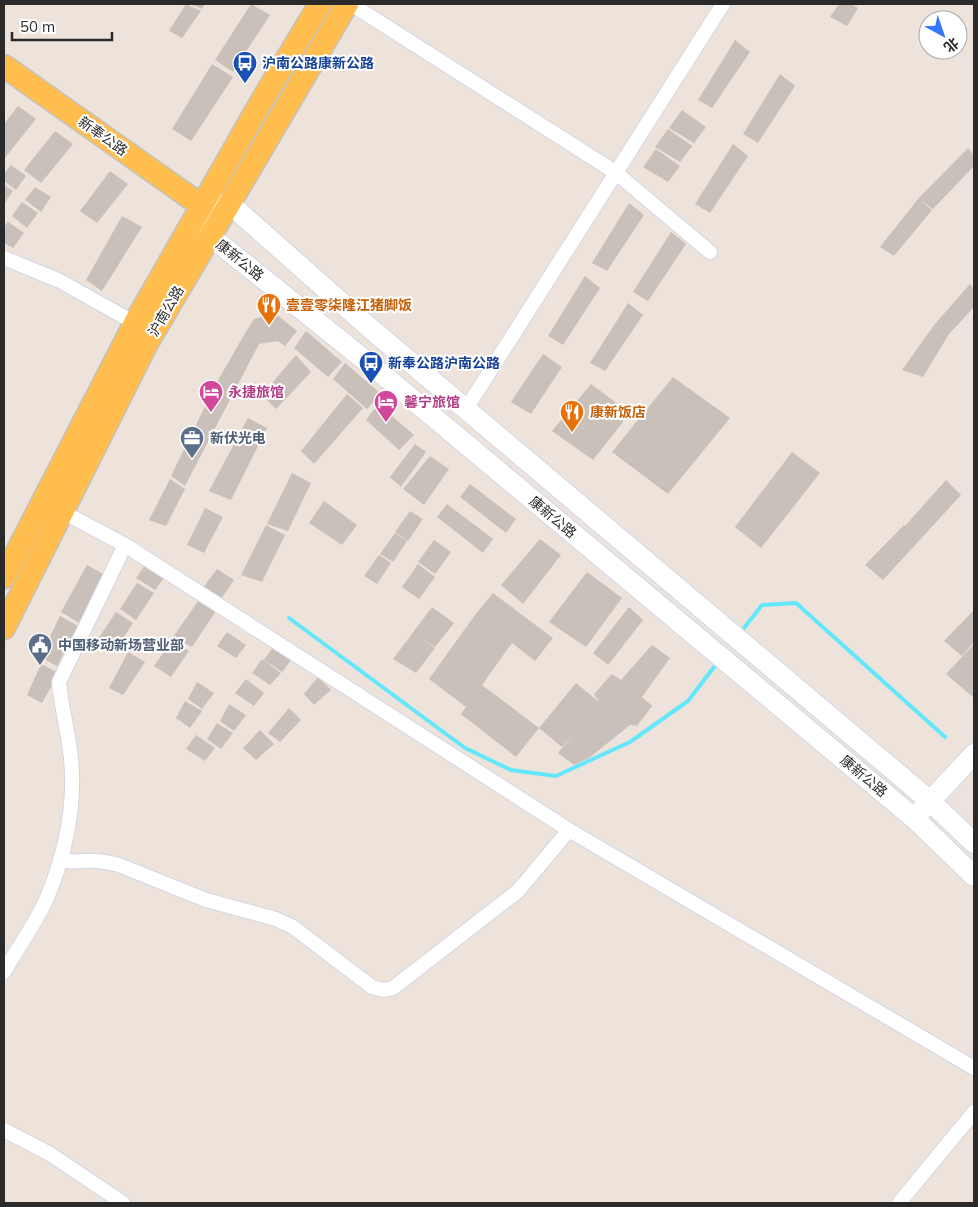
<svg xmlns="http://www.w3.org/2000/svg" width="978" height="1207" font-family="Mulish,'Noto Sans SC',sans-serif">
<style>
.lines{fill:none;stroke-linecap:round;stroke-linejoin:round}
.stream{stroke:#62e7fb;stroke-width:4}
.building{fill:#c9c0ba}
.street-casing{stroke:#d0d7e5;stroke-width:16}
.secondary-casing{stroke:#d0d7e5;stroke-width:22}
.primary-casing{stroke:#c3c3c3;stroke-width:25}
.street{stroke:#fff;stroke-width:14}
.secondary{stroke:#fff;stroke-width:20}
.primary{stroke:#ffbe4e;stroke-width:22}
.labels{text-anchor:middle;stroke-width:4;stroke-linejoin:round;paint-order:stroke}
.transit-label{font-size:14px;font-weight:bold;fill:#164399;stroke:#fff;text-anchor:start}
.street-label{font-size:14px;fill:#2a2a2a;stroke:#fff}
.food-label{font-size:14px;font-weight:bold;fill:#c56008;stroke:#fff;text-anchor:start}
.hotel-label{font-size:14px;font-weight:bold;fill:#b23c85;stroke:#fff;text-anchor:start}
.service-label{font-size:14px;font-weight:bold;fill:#4e5e75;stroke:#fff;text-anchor:start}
</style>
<rect width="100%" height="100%" fill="#eee3db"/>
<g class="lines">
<g class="stream">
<polyline points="289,618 465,748 511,770 556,776 630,742 688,701 714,667"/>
<polyline points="744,628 762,605 796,603 945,737"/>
</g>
</g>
<g class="building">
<polygon points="186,4 201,11 182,38 169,31"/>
<polygon points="191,4 205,4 202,9"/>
<polygon points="251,4 270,15 233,72 215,60"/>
<polygon points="839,4 851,4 858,8 847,26 830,17"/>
<polygon points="735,40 750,52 712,108 698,100"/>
<polygon points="212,64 233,77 191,141 172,129"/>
<polygon points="780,74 795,86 758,143 743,134"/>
<polygon points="18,106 36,119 4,159 4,124"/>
<polygon points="682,110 706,127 694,143 669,128"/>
<polygon points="668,129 692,146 680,162 655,147"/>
<polygon points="55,131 73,144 41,183 24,170"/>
<polygon points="733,144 748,156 710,213 695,204"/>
<polygon points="968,148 974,155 974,166 933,209 921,201 932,210 894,256 880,247 918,199"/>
<polygon points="656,149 680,166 668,182 643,167"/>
<polygon points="11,165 26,176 16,190 4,181 4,174"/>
<polygon points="110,171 128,184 97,223 80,211"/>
<polygon points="4,185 13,191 4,204"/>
<polygon points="35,187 51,197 41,212 25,200"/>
<polygon points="22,202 38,213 27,228 12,216"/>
<polygon points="629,203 644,215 607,271 592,263"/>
<polygon points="122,216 142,227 102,291 86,280"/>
<polygon points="8,222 24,233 13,248 4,243 4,227"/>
<polygon points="671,232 686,244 648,301 633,292"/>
<polygon points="585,276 600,288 563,345 548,336"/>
<polygon points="970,284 974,289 974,307 949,334 923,377 902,370 935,324"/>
<polygon points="628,303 643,315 605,371 590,363"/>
<polygon points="267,315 277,315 297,331 285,346 278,341 259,344 185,486 171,476 217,382 244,335 254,319"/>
<polygon points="306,331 342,362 328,377 294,348"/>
<polygon points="543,354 562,367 531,414 511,402"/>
<polygon points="296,355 311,372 276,409 262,395"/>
<polygon points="345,363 381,394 367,409 333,379"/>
<polygon points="673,377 730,418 668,494 612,452"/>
<polygon points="591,384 630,413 593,460 552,431"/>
<polygon points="347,394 363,408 314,464 301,451"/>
<polygon points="378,404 414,435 399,450 366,420"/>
<polygon points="248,418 267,428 231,500 209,491"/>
<polygon points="415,444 426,452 401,487 390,477"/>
<polygon points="792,452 820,473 761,548 735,527"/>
<polygon points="430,456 449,469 424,505 403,489"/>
<polygon points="292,473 311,483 288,531 267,524"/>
<polygon points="170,479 185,489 166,526 149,520"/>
<polygon points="946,480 961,495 883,580 865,565 904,525 905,526"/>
<polygon points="470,484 516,519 506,533 460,497"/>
<polygon points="324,501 357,525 342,545 309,523"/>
<polygon points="447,504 493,539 483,553 437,517"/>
<polygon points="205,508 223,517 204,553 187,545"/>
<polygon points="410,511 423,519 408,541 395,532"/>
<polygon points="266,525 285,535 262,582 241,575"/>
<polygon points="395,533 407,541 393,562 380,554"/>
<polygon points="540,539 561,555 523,604 501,585"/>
<polygon points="434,540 451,552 435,574 418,562"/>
<polygon points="379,555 391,563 377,584 364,576"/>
<polygon points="146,564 165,577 155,590 136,578"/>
<polygon points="418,564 435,577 419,599 402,587"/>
<polygon points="87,565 105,575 79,623 61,612"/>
<polygon points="217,569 234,580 221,599 202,589"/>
<polygon points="587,572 622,598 586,647 549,622"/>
<polygon points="137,583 154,593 136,620 120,609"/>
<polygon points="493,593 553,638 535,661 512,643 482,685 539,728 516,757 461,714 466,707 429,679 475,615"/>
<polygon points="201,597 218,608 192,647 173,637"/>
<polygon points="432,607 454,623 435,647 421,638 435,648 416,673 393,659"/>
<polygon points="629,607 643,620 608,665 593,653"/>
<polygon points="974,610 974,642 962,656 944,641"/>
<polygon points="116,612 133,623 115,650 98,639"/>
<polygon points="60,616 78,626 57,666 40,657"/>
<polygon points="227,632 246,645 236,658 217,646"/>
<polygon points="172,640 189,651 171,677 154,666"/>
<polygon points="974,644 974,698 946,674"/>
<polygon points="652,645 670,658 642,697 652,706 637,726 630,725 589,758 574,765 558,753 576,731 562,747 539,728 576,683 599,702 594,694 612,674 621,680"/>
<polygon points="274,646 292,659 282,672 264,660"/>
<polygon points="128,652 145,662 123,695 109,688"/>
<polygon points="262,659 281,673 270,685 252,673"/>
<polygon points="41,664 59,673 42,703 27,695"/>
<polygon points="318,677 331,690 314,705 304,694"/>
<polygon points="246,679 264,693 254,706 235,693"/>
<polygon points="197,682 214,693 202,709 188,699"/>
<polygon points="185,701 202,711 190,728 176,718"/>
<polygon points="229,704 246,715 234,731 220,721"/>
<polygon points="289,708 301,720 280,742 268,733"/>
<polygon points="217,723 233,733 221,749 207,739"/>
<polygon points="260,730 274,744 256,760 243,748"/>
<polygon points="196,735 215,748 205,761 186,749"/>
</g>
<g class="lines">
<defs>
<g id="street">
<polyline points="351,4 615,172 710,252"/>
<polyline points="4,258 60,281 135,323"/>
<polyline points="466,409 723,4"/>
<polyline points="63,512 125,545 569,830 974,1068"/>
<path d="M60 859C69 863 74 861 83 861 95 860 107 862 119 865L206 900 276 919 293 927 372 987 383 990 393 988 518 891 569 830"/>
<path d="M4 972C17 949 35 924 46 900 66 854 77 800 70 750 67 727 61 705 59 682L125 545"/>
<polyline points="4,1130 50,1154 123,1203"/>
<polyline points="899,1203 974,1112"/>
</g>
<g id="secondary">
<polyline points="921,811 974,754"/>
<polyline points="974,843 930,801 371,329 230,204 202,206 210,236 382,374 915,819 974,876"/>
</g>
<g id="primary">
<polyline points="4,66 202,206"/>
<polyline points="4,577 135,323 264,97 320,4"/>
<polyline points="4,628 146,345 347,4"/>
</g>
</defs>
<use href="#street" class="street-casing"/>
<use href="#secondary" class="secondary-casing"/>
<use href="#primary" class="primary-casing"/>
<use href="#street" class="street"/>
<use href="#secondary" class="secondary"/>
<use href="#primary" class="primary"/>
</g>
<defs>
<symbol id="bus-pin" viewBox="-11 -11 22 30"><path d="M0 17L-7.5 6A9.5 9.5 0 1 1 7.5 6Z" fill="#1a4fb4" stroke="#fff"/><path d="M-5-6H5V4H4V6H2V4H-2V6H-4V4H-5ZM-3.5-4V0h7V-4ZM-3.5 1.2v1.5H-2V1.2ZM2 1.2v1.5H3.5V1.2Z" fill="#fff"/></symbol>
<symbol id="restaurant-pin" viewBox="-11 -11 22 30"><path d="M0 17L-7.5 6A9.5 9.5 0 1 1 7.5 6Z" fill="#e8710a" stroke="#fff"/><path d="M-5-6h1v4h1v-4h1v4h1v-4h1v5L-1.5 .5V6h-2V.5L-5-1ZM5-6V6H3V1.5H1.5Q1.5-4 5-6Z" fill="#fff"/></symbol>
<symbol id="hotel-pin" viewBox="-11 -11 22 30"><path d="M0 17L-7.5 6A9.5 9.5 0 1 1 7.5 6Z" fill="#d1479c" stroke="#fff"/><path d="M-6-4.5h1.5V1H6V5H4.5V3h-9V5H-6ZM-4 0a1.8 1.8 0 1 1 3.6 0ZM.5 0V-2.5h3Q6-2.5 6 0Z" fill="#fff"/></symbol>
<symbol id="office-pin" viewBox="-11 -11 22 30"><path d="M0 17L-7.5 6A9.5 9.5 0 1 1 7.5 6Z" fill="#5c6f8a" stroke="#fff"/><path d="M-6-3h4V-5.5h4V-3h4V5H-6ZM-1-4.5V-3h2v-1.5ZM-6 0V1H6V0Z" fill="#fff"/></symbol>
<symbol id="civic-pin" viewBox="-11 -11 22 30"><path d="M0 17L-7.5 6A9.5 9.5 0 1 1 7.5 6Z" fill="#5c6f8a" stroke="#fff"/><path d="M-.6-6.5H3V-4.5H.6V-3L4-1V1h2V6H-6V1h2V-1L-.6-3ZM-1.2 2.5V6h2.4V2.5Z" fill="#fff"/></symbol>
</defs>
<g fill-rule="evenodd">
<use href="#bus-pin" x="231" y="49" width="28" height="38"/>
<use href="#restaurant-pin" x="255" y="291" width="28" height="38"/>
<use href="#bus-pin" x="357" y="349" width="28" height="38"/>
<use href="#hotel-pin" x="197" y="378" width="28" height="38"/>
<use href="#hotel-pin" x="372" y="388" width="28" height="38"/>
<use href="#restaurant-pin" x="558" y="398" width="28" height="38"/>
<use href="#office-pin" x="178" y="424" width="28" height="38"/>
<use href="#civic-pin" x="26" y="631" width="28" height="38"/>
</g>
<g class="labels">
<g class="transit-label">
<text x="262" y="68">沪南公路康新公路</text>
<text x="388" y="368">新奉公路沪南公路</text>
</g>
<g class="street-label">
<text transform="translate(103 136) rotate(35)" y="5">新奉公路</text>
<text transform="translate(240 260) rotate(39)" y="5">康新公路</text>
<text transform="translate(166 311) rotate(-60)" y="5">沪南公路</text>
<text transform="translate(553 517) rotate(40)" y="5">康新公路</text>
<text transform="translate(864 776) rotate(40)" y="5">康新公路</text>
</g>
<g class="food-label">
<text x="286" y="310">壹壹零柒隆江猪脚饭</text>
<text x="590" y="417">康新饭店</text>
</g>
<g class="hotel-label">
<text x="228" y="397">永捷旅馆</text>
<text x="404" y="407">馨宁旅馆</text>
</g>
<g class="service-label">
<text x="210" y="443">新伏光电</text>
<text x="58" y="650">中国移动新场营业部</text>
</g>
</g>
<rect width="978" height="1207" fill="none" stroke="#2a2a2a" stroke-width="10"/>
<g transform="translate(943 35) rotate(140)"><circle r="24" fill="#ffffff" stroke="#aaaaaa"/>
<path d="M0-4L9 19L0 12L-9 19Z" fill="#3677ff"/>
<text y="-8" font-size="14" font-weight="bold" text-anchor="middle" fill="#2a2a2a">北</text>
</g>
<path d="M12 32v8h100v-8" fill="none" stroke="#2a2a2a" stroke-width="2.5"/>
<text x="20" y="32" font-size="15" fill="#2a2a2a" stroke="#ffffff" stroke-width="4" paint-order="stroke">50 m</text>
</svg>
